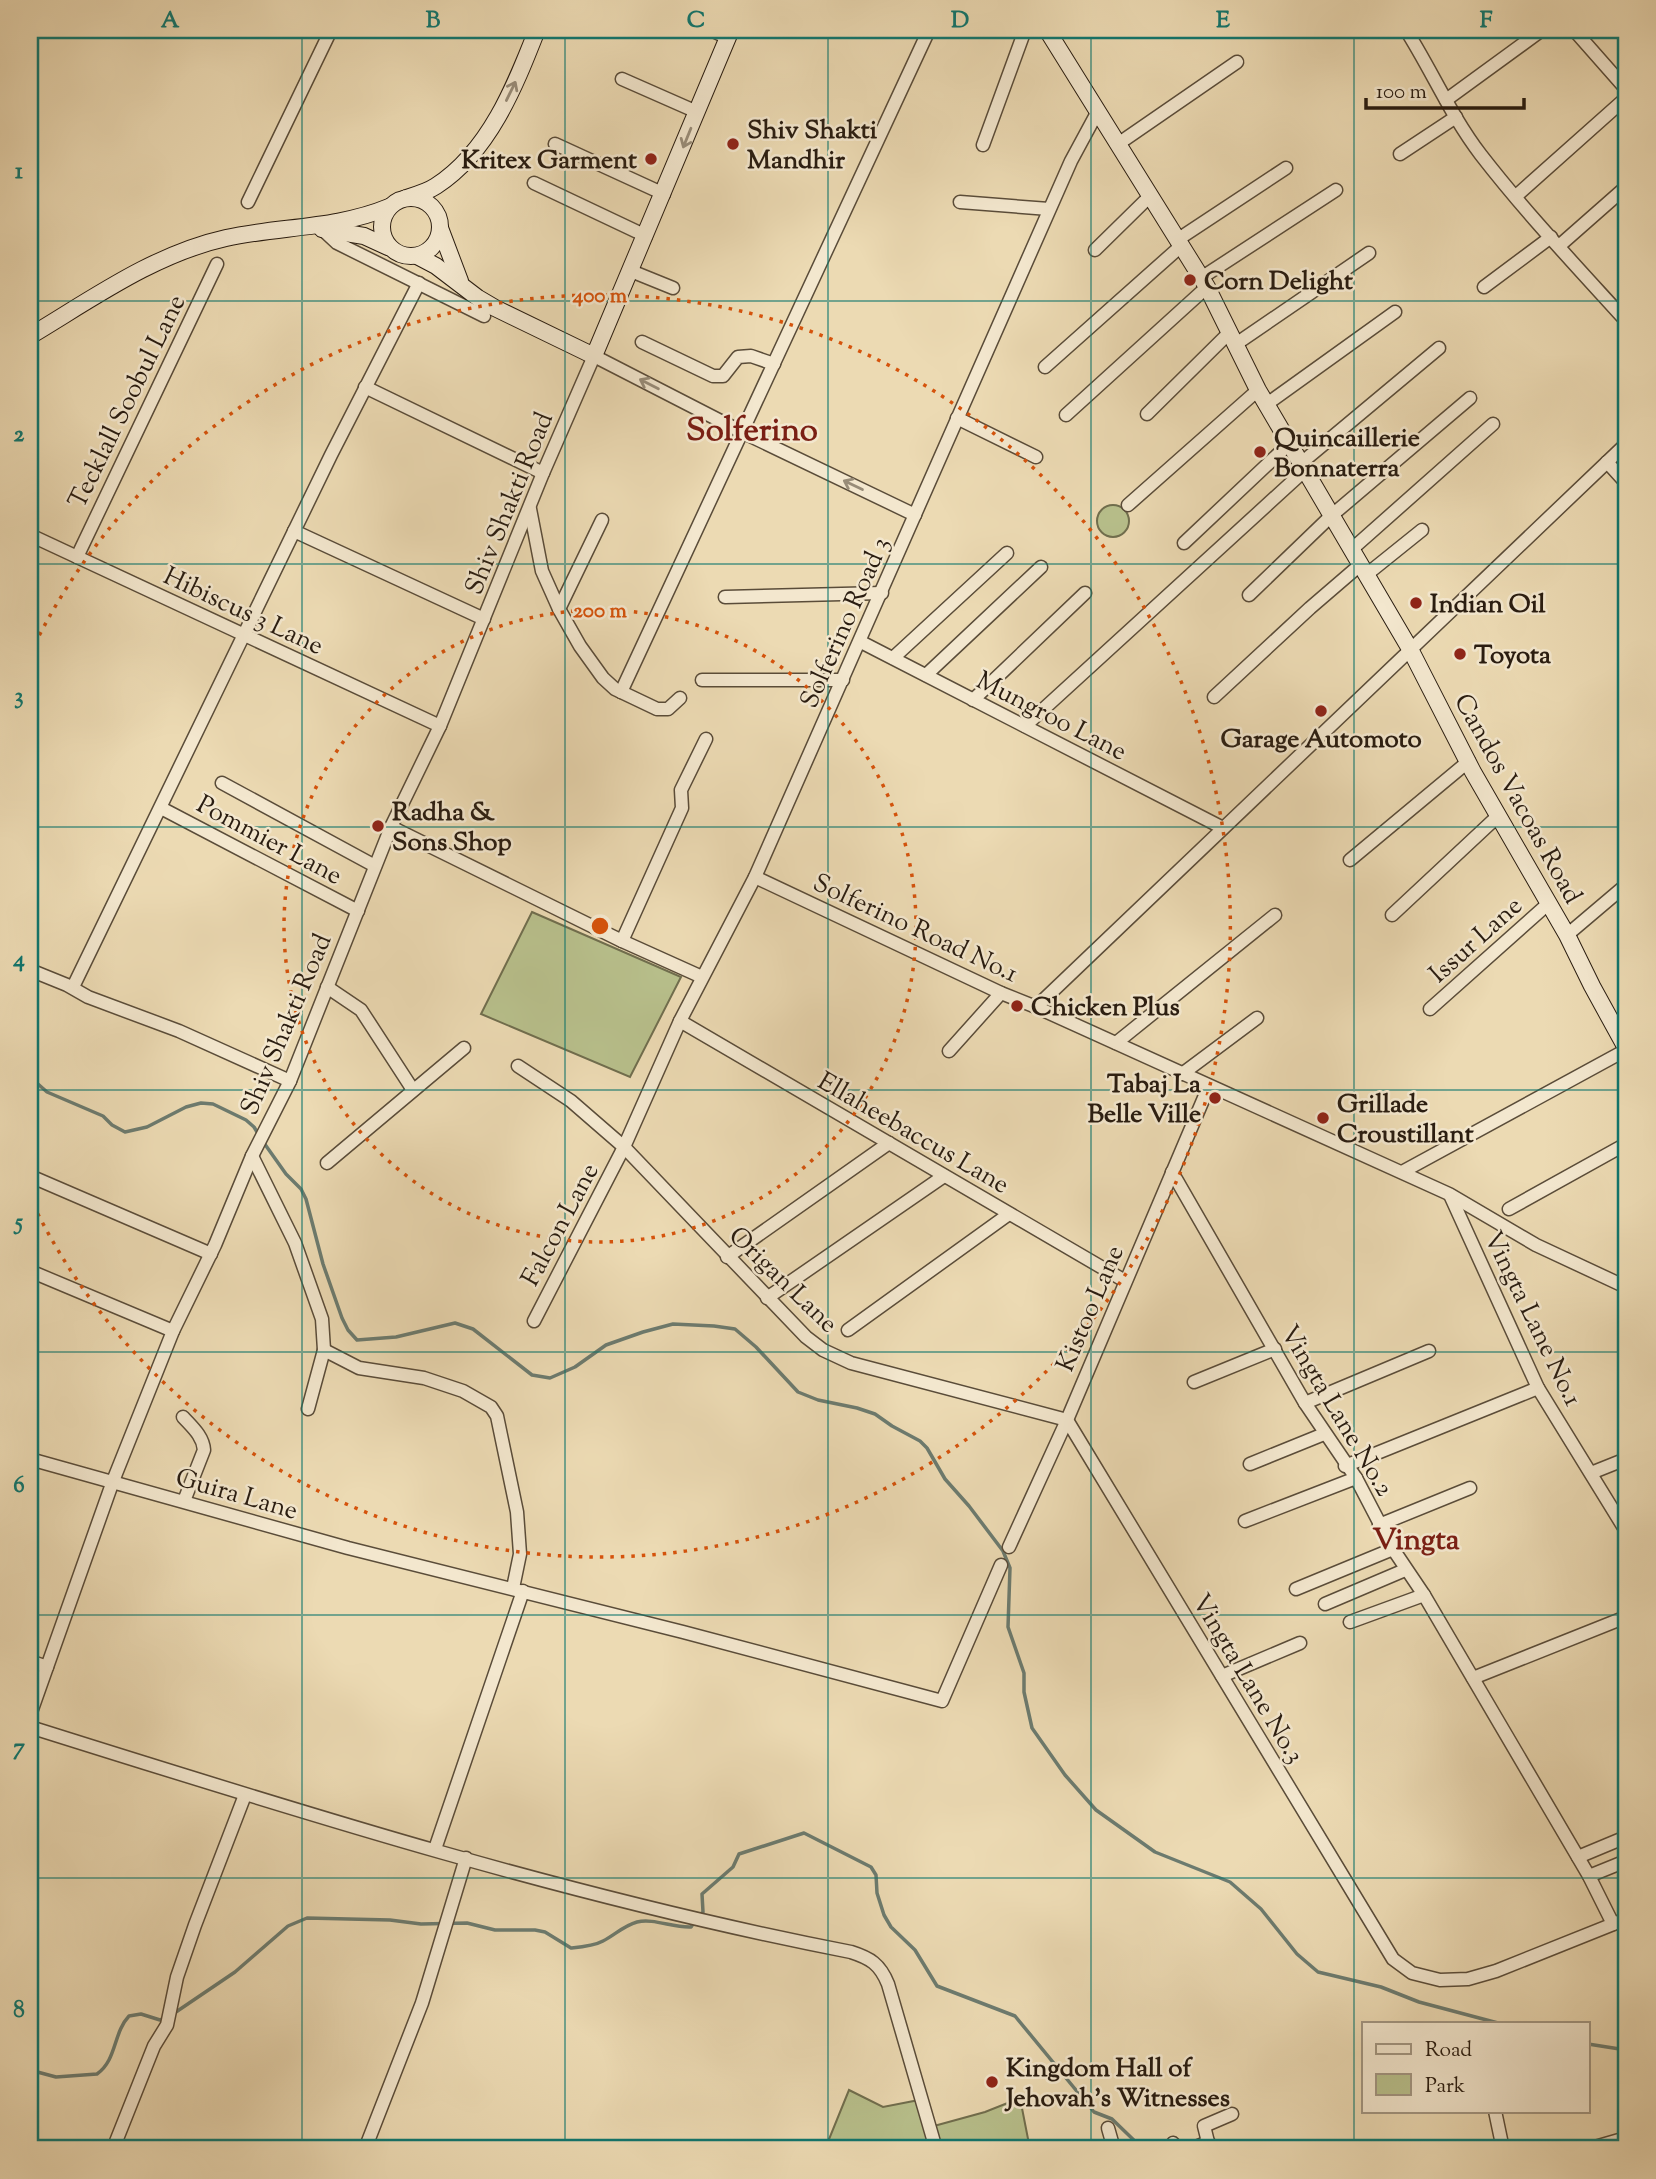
<svg xmlns="http://www.w3.org/2000/svg" width="1656" height="2179" font-family="'Sorts Mill Goudy',serif">
<style>
.green{fill:#b8c08c;stroke:#706e4e;stroke-width:2}
.lines{fill:none;stroke-linecap:round;stroke-linejoin:round}
.stream{stroke:#6c7b6f;stroke-width:3.5}
.street-casing{stroke:#5a4c39;stroke-width:15}
.secondary-casing{stroke:#291c10;stroke-width:18}
.street{stroke:#f3e7ce;stroke-width:12}
.secondary{stroke:#f3e7ce;stroke-width:16}
.oneway{stroke:#988c78}
.grid{fill:none;stroke:#0f766e;stroke-width:2;stroke-opacity:0.55}
.ring{fill:none;stroke:#d5530c;stroke-width:3.5;stroke-dasharray:3.5 7}
.poi-dot{fill:#8f2418;stroke:#f3e7ce;stroke-width:2.5}
.labels{text-anchor:middle;stroke-width:5;stroke-linejoin:round;paint-order:stroke}
.poi-label{font-size:26px;font-weight:bold;fill:#291c10;stroke:#f3e7ce;text-anchor:start}
.street-label{font-size:26px;fill:#291c10;stroke:#f3e7ce}
.quarter-label{font-size:30px;font-weight:bold;fill:#7a1f14;stroke:#f3e7ce}
.district-label{font-size:33px;font-weight:bold;fill:#7a1f14;stroke:#f3e7ce}
.centre{fill:#d5530c;stroke:#f3e7ce;stroke-width:3.5}
.ring-label{font-size:21px;text-anchor:middle;font-weight:bold;fill:#d5530c;stroke:#f3e7ce;stroke-width:5;stroke-linejoin:round;paint-order:stroke}
.neatline{fill:none;stroke:#0f766e;stroke-width:2.5}
.grid-label{font-size:23px;text-anchor:middle;font-weight:bold;fill:#0f766e}
</style>
<rect width="100%" height="100%" fill="#ecdab3"/>
<filter id="stains"><feTurbulence type="fractalNoise" baseFrequency=".00286" numOctaves="4"/><feColorMatrix values="0 0 0 0 .2 0 0 0 0 .09 0 0 0 0 .02 0 0 0 .5 -.17"/></filter>
<radialGradient id="worn" r=".72"><stop offset=".6" stop-color="#630" stop-opacity="0"/><stop offset="1" stop-color="#630" stop-opacity=".3"/></radialGradient>
<g class="green">
<circle cx="1113" cy="521" r="16"/>
<polygon points="532,912 681,977 630,1077 481,1014"/>
<polygon points="849,2090 883,2107 919,2100 929,2149 825,2149"/>
<polygon points="1020,2098 1030,2149 940,2149 934,2126 985,2112"/>
</g>
<g class="lines">
<g class="stream">
<polyline points="30,1077 47,1092 103,1116 112,1125 125,1132 147,1127 186,1107 201,1103 213,1104 246,1120 254,1127 260,1137"/>
<polyline points="264,1143 286,1174 301,1189 306,1199 323,1264 342,1318 348,1330 357,1340 396,1337 455,1323 473,1329 532,1375 550,1378 575,1367 606,1345 643,1332 673,1324 714,1326 735,1329 756,1347 798,1392 818,1400 857,1408 875,1414 892,1426 920,1441 927,1448 945,1479 969,1506 1003,1551 1010,1568 1008,1627 1024,1673 1024,1692 1032,1728 1065,1775 1096,1810 1155,1852 1230,1882 1261,1909 1297,1954 1318,1972 1381,1987 1419,2002 1498,2023"/>
<polyline points="700,1915 703,1912 702,1894 733,1867 739,1854 804,1833 871,1867 876,1875 877,1893 884,1915 891,1927 915,1950 937,1986 1015,2016 1094,2112 1112,2119 1143,2149"/>
<path d="M173 2014 235 1972 288 1926 307 1918 390 1920 421 1924 467 1923 495 1930H535L545 1932 571 1948C582 1947 594 1946 603 1941 615 1935 623 1926 637 1922 654 1918 673 1928 691 1927L695 1921"/>
<polyline points="1588,2044 1626,2050"/>
<path d="M30 2070 56 2077 97 2074C117 2060 113 2033 129 2016L141 2014 160 2020 166 2017"/>
</g>
<defs>
<g id="street">
<polyline points="711,30 728,38"/>
<path d="M1406 30C1432 71 1451 116 1481 155 1526 213 1577 267 1626 321"/>
<polyline points="1574,30 1626,89"/>
<polyline points="622,79 697,112"/>
<polyline points="1446,100 1542,30"/>
<polyline points="555,144 664,194"/>
<polyline points="1118,144 1237,62"/>
<polyline points="983,145 1025,30"/>
<polyline points="1400,154 1456,117"/>
<polyline points="534,183 646,236"/>
<polyline points="1516,196 1626,98"/>
<polyline points="248,202 331,30"/>
<polyline points="960,202 1049,209"/>
<polyline points="322,229 337,243 484,316"/>
<polyline points="1177,240 1286,168"/>
<polyline points="1559,246 1626,187"/>
<polyline points="1095,250 1150,196"/>
<polyline points="631,271 673,288"/>
<polyline points="1201,278 1336,190"/>
<polyline points="1484,287 1551,237"/>
<polyline points="642,342 713,376 723,376 738,357 751,356 774,364"/>
<polyline points="1236,344 1369,253"/>
<polyline points="1045,367 1181,246"/>
<polyline points="365,387 543,473"/>
<polyline points="1267,404 1395,312"/>
<polyline points="1147,414 1230,332"/>
<polyline points="1066,415 1207,287"/>
<polyline points="957,418 1036,457"/>
<polyline points="1607,462 1626,483"/>
<polyline points="1300,464 1439,348"/>
<polyline points="1128,505 1258,390"/>
<polyline points="530,509 542,571 559,609 580,646 603,678 615,689 657,709 668,709 680,698"/>
<polyline points="294,531 484,619"/>
<polyline points="30,535 440,726"/>
<polyline points="1184,543 1289,444"/>
<polyline points="1351,550 1493,424"/>
<polyline points="77,557 217,264"/>
<polyline points="1366,575 1422,530"/>
<polyline points="1249,595 1331,516 1470,398"/>
<polyline points="725,597 882,593"/>
<polyline points="559,609 602,520"/>
<polyline points="861,642 1223,828"/>
<polyline points="893,658 1007,553"/>
<polyline points="926,675 1041,567"/>
<polyline points="702,680 843,680"/>
<polyline points="621,692 929,30"/>
<polyline points="1214,697 1310,608 1360,565"/>
<polyline points="973,700 1085,593"/>
<polyline points="1025,726 1304,471"/>
<polyline points="222,783 375,866"/>
<polyline points="161,808 358,911"/>
<polyline points="391,827 622,941 702,977"/>
<polyline points="1350,860 1469,761"/>
<polyline points="755,877 1001,993 1036,1007 1449,1194 1536,1245 1626,1287"/>
<polyline points="1392,915 1498,816"/>
<polyline points="1567,935 1626,885"/>
<polyline points="622,941 682,808 681,790 706,739"/>
<polyline points="30,970 67,985 88,997 179,1031 290,1081"/>
<polyline points="73,987 331,455 419,283"/>
<polyline points="327,987 361,1010 413,1090"/>
<polyline points="1036,1007 1626,444"/>
<polyline points="1430,1009 1549,903"/>
<polyline points="680,1021 1125,1281"/>
<polyline points="1116,1043 1275,915"/>
<polyline points="949,1051 1001,993"/>
<polyline points="518,1066 571,1101 624,1147 806,1337 823,1350 851,1363 1067,1420"/>
<polyline points="1182,1074 1257,1018"/>
<polyline points="252,1156 295,1243 322,1319 324,1350 308,1409"/>
<polyline points="327,1163 464,1048"/>
<polyline points="1172,1172 1305,1403 1356,1478 1393,1549 1424,1595 1589,1876 1613,1924"/>
<polyline points="1402,1172 1626,1050"/>
<polyline points="30,1176 211,1254"/>
<polyline points="1450,1195 1538,1388 1626,1531"/>
<polyline points="1509,1209 1626,1144"/>
<polyline points="727,1257 889,1143"/>
<polyline points="30,1271 173,1331"/>
<polyline points="767,1298 944,1176"/>
<polyline points="534,1321 624,1147 680,1021 755,877 1071,161 1098,111"/>
<polyline points="848,1330 1009,1214"/>
<polyline points="324,1350 359,1368 424,1378 463,1391 491,1407 497,1416 517,1512 520,1554 513,1588"/>
<polyline points="1194,1382 1275,1349"/>
<polyline points="1305,1403 1429,1351"/>
<path d="M183 1417C192 1427 203 1436 204 1450L184 1501"/>
<polyline points="1067,1420 1393,1959 1412,1973 1440,1980 1468,1979 1496,1971 1626,1919"/>
<polyline points="30,1459 348,1548 683,1632 942,1701 1001,1565"/>
<polyline points="1250,1464 1324,1434"/>
<polyline points="1345,1466 1538,1388"/>
<polyline points="1591,1473 1626,1459"/>
<polyline points="1245,1521 1356,1478"/>
<polyline points="1379,1525 1470,1488"/>
<polyline points="1009,1547 1067,1420 1209,1086"/>
<polyline points="1296,1589 1393,1549"/>
<polyline points="1325,1604 1405,1570"/>
<polyline points="1350,1622 1424,1595"/>
<polyline points="30,1661 47,1667"/>
<polyline points="1222,1676 1300,1643"/>
<polyline points="1473,1678 1626,1617"/>
<polyline points="30,1715 113,1481 173,1331 215,1245 252,1156 290,1081 391,827 440,726 543,473 594,356 742,432 915,515"/>
<path d="M30 1727C300 1812 572 1898 851 1952 870 1958 880 1964 888 1984L936 2149"/>
<polyline points="435,1849 523,1591"/>
<polyline points="1578,1857 1626,1837"/>
<polyline points="1589,1876 1626,1861"/>
<polyline points="1495,2111 1503,2149"/>
<polyline points="1108,2128 1114,2149"/>
<polyline points="1208,2142 1204,2126 1232,2114"/>
<polyline points="1173,2143 1178,2149"/>
<polyline points="113,2149 154,2046 167,2025 177,1977 195,1925 245,1795"/>
<polyline points="365,2149 422,2003 466,1858"/>
<polyline points="1191,2149 1208,2142 1215,2149"/>
<polyline points="1588,2149 1626,2138"/>
</g>
<g id="secondary">
<polyline points="1047,30 1207,287 1258,390 1410,649 1473,772 1567,935 1592,986 1626,1048"/>
<circle cx="411" cy="227" r="29"/>
<path d="M406 198C416 195 427 192 436 186 489 152 515 86 537 30"/>
<polyline points="440,228 460,281"/>
<polyline points="322,229 364,236 388,247"/>
<polyline points="417,256 436,266 478,298 495,308 594,356 731,30"/>
<path d="M30 336C92 299 154 254 226 238 280 226 336 229 389 207"/>
</g>
</defs>
<use href="#street" class="street-casing"/>
<use href="#secondary" class="secondary-casing"/>
<use href="#street" class="street"/>
<use href="#secondary" class="secondary"/>
</g>
<defs><path id="oneway-shaft" d="M-6 0H5M1.5-3L5.5 0L1.5 3" fill="none" stroke-width="1.6" stroke-linecap="round" stroke-linejoin="round" transform="scale(1.75)"/></defs>
<g class="oneway">
<use href="#oneway-shaft" transform="translate(511 91) rotate(-64)"/>
<use href="#oneway-shaft" transform="translate(687 138) rotate(112)"/>
<use href="#oneway-shaft" transform="translate(649 384) rotate(-153)"/>
<use href="#oneway-shaft" transform="translate(853 485) rotate(-154)"/>
</g>
<path class="grid" d="M302 30V2149M565 30V2149M828 30V2149M1091 30V2149M1354 30V2149M30 301H1626M30 564H1626M30 827H1626M30 1090H1626M30 1352H1626M30 1615H1626M30 1878H1626"/>
<g class="ring">
<circle cx="600" cy="926" r="316"/>
<path d="M30 654A631 631 0 1 1 30 1198"/>
</g>
<g class="poi-dot">
<circle cx="733" cy="144" r="7"/>
<circle cx="651" cy="159" r="7"/>
<circle cx="1190" cy="280" r="7"/>
<circle cx="1260" cy="452" r="7"/>
<circle cx="1416" cy="603" r="7"/>
<circle cx="1460" cy="654" r="7"/>
<circle cx="1321" cy="711" r="7"/>
<circle cx="378" cy="826" r="7"/>
<circle cx="1017" cy="1006" r="7"/>
<circle cx="1215" cy="1098" r="7"/>
<circle cx="1323" cy="1118" r="7"/>
<circle cx="992" cy="2082" r="7"/>
</g>
<g class="labels">
<g class="poi-label">
<text x="747" y="138">Shiv Shakti<tspan x="747" dy="30">Mandhir</tspan></text>
<text x="637" y="168" text-anchor="end">Kritex Garment</text>
<text x="1204" y="289">Corn Delight</text>
<text x="1274" y="446">Quincaillerie<tspan x="1274" dy="30">Bonnaterra</tspan></text>
<text x="1430" y="612">Indian Oil</text>
<text x="1474" y="663">Toyota</text>
<text x="1321" y="747" text-anchor="middle">Garage Automoto</text>
<text x="392" y="820">Radha &amp;<tspan x="392" dy="30">Sons Shop</tspan></text>
<text x="1031" y="1015">Chicken Plus</text>
<text x="1201" y="1092" text-anchor="end">Tabaj La<tspan x="1201" dy="30">Belle Ville</tspan></text>
<text x="1337" y="1112">Grillade<tspan x="1337" dy="30">Croustillant</tspan></text>
<text x="1006" y="2076">Kingdom Hall of<tspan x="1006" dy="30">Jehovah's Witnesses</tspan></text>
</g>
<g class="street-label">
<text transform="translate(126 401) rotate(-64)" y="9">Tecklall Soobul Lane</text>
<text transform="translate(508 503) rotate(-68)" y="9">Shiv Shakti Road</text>
<text transform="translate(244 610) rotate(25)" y="9">Hibiscus 3 Lane</text>
<text transform="translate(844 622) rotate(-66)" y="9">Solferino Road 3</text>
<text transform="translate(1052 715) rotate(27)" y="9">Mungroo Lane</text>
<text transform="translate(1519 798) rotate(61)" y="9">Candos Vacoas Road</text>
<text transform="translate(270 839) rotate(28)" y="9">Pommier Lane</text>
<text transform="translate(916 927) rotate(25)" y="9">Solferino Road No.1</text>
<text transform="translate(1475 939) rotate(-42)" y="9">Issur Lane</text>
<text transform="translate(285 1024) rotate(-67)" y="9">Shiv Shakti Road</text>
<text transform="translate(914 1132) rotate(30)" y="9">Ellaheebaccus Lane</text>
<text transform="translate(559 1224) rotate(-62)" y="9">Falcon Lane</text>
<text transform="translate(784 1279) rotate(44)" y="9">Origan Lane</text>
<text transform="translate(1089 1308) rotate(-67)" y="9">Kistoo Lane</text>
<text transform="translate(1534 1318) rotate(64)" y="9">Vingta Lane No.1</text>
<text transform="translate(1338 1410) rotate(59)" y="9">Vingta Lane No.2</text>
<text transform="translate(237 1493) rotate(16)" y="9">Guira Lane</text>
<text transform="translate(1249 1678) rotate(59)" y="9">Vingta Lane No.3</text>
</g>
<g class="quarter-label">
<text x="1416" y="1549">Vingta</text>
</g>
<g class="district-label">
<text x="752" y="440">Solferino</text>
</g>
</g>
<circle cx="600" cy="926" r="10" class="centre"/>
<g class="ring-label">
<text x="600" y="302">400 m</text>
<text x="600" y="617">200 m</text>
</g>
<rect width="1656" height="2179" fill="none" stroke="#ecdab3" stroke-width="77"/>
<rect x="1362" y="2022" width="228" height="91" fill="#f3e7ce" stroke="#a29682" stroke-width="2"/>
<rect x="1376" y="2044" width="35" height="10" fill="#f3e7ce" stroke="#a29682" stroke-width="2"/>
<text x="1425" y="2056" font-size="21" fill="#291c10">Road</text>
<rect x="1376" y="2074" width="35" height="21" fill="#b8c08c" stroke="#a29682" stroke-width="2"/>
<text x="1425" y="2092" font-size="21" fill="#291c10">Park</text>
<path d="M1366 98v10h158v-10" fill="none" stroke="#291c10" stroke-width="3.5"/>
<text x="1376" y="98" font-size="21" fill="#291c10" stroke="#f3e7ce" stroke-width="5" paint-order="stroke">100 m</text>
<rect x="38" y="38" width="1580" height="2102" class="neatline"/>
<g class="grid-label">
<text x="170" y="27">A</text>
<text x="433" y="27">B</text>
<text x="696" y="27">C</text>
<text x="960" y="27">D</text>
<text x="1223" y="27">E</text>
<text x="1486" y="27">F</text>
<text x="19" y="178">1</text>
<text x="19" y="441">2</text>
<text x="19" y="703">3</text>
<text x="19" y="966">4</text>
<text x="19" y="1229">5</text>
<text x="19" y="1492">6</text>
<text x="19" y="1754">7</text>
<text x="19" y="2017">8</text>
</g>
<rect width="100%" height="100%" filter="url(#stains)"/>
<rect width="100%" height="100%" fill="url(#worn)"/>
</svg>
